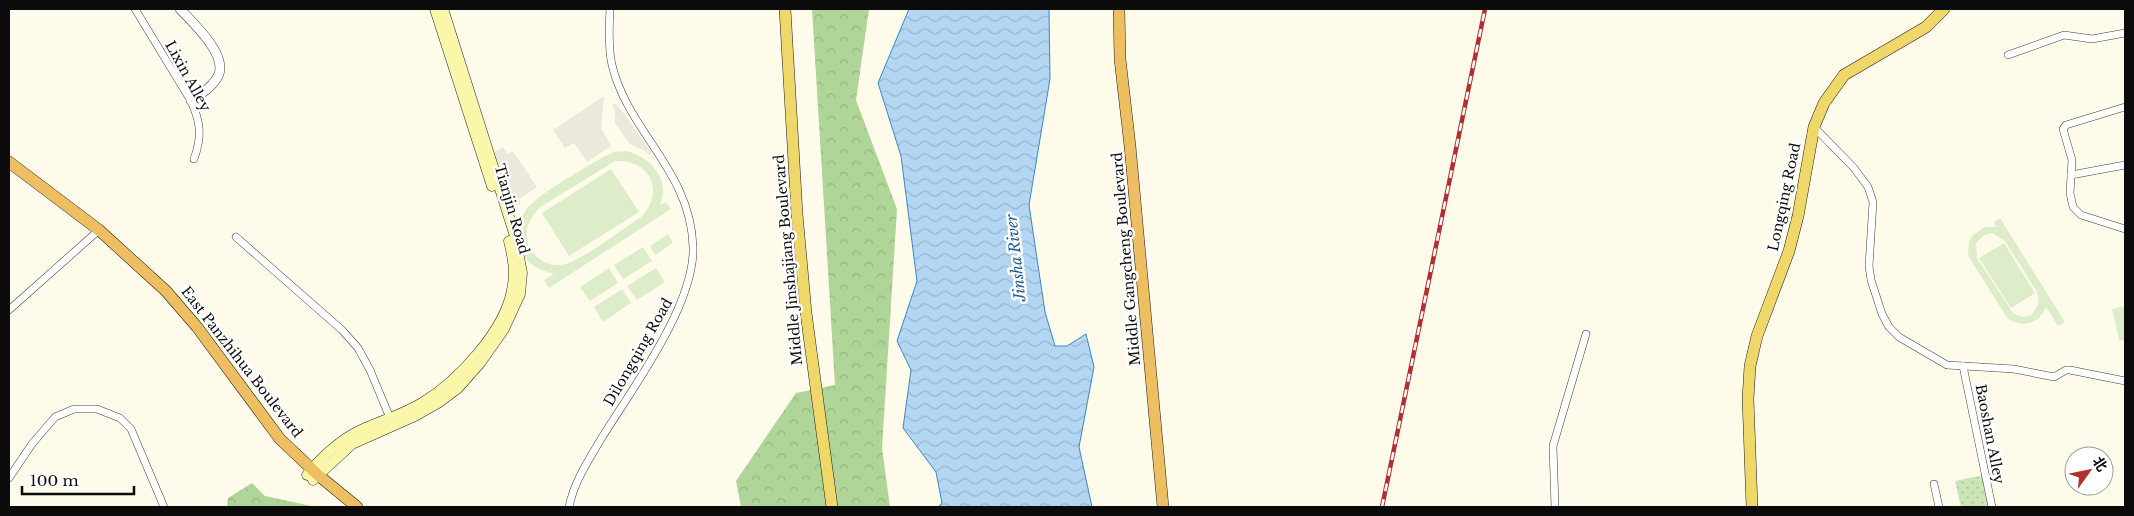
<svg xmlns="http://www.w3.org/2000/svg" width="2134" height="516" font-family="'Libre Baskerville','Noto Sans SC',serif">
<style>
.forest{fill:url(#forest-crowns)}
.park{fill:url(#park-dots)}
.pitch{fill:#deedc9;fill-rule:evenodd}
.plaza{fill:#ece9dc}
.water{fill:url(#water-waves);stroke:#3f87c4}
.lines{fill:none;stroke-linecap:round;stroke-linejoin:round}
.minor-casing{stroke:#3e3e3e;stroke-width:8}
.tertiary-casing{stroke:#3e3e3e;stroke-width:10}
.secondary-casing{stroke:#2d2d2d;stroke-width:11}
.primary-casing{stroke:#1c1c1c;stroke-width:12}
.trunk-casing{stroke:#1c1c1c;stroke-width:12}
.minor{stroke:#fff;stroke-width:7}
.tertiary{stroke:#fff;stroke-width:9}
.secondary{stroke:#faf6aa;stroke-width:10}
.primary{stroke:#f0d769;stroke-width:11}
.trunk{stroke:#eebe62;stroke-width:11}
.rail-casing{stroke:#b22f2d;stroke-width:4.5}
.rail{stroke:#fff;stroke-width:2.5;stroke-dasharray:8;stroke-linecap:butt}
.labels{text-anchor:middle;stroke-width:5;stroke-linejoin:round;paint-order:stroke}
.street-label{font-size:14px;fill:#0b0b0b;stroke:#fff}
.water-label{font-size:15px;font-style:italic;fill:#1d5994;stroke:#fff}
</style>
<defs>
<pattern id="forest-crowns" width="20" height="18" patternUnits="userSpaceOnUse" patternTransform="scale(1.25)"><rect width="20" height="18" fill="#b0d598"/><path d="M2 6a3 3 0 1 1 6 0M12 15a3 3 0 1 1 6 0" fill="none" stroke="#96b682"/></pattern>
<pattern id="park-dots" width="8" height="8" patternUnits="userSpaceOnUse" patternTransform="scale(1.25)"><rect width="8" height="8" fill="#cce5b7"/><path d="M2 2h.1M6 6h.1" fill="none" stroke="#aec39c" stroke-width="1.8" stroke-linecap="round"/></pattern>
<pattern id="water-waves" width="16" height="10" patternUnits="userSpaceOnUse" patternTransform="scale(1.25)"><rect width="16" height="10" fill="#b3d6f2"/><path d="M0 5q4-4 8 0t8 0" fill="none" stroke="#99b6ce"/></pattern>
</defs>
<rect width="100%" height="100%" fill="#fefbeb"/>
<g class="forest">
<polygon points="812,9 869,9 856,100 897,209 882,448 890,507 741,507 736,481 796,393 835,385"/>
<polygon points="252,483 265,496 316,507 227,507 228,498"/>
</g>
<polygon class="park" points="1984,475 1991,507 1961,507 1955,481"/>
<g class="pitch">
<path d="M627 151C650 158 671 178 660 205L666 202 671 209 549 288 544 280 554 274C538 270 524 263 520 246 516 234 517 223 524 213 534 195 584 169 603 157L614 152ZM615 161C651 159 665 192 641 217 624 228 582 260 565 264 549 268 532 258 528 243 524 229 530 218 539 208Z"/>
<polygon points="611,169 639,212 569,256 542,213"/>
<path d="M2000 218 2065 322 2058 326 2046 307C2039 324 2024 328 2008 319L1968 256 1969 241 1973 235 1985 227H1996L1994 222ZM1992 233 2005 241 2037 292 2039 302 2032 315 2022 317 2013 313 1977 258 1976 243 1983 236Z"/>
<polygon points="668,234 673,243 655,255 650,246"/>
<polygon points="2004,243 2035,293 2011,308 1979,258"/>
<polygon points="643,247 652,261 623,279 614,265"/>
<polygon points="609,268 618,283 590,301 580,287"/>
<polygon points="656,268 665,282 637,300 627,286"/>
<polygon points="622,289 631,303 603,322 594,307"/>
<polygon points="2125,306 2125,341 2119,340 2112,309"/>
</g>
<g class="plaza">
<polygon points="604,96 601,128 611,146 587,162 574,143 565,148 553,130"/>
<polygon points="616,103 652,153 649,155 645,151 630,144 615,123 615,111 612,105"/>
<polygon points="503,147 508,154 513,151 537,187 519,199 521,203 507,212 489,156"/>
</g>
<polygon class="water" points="909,9 1049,9 1050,79 1029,205 1045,312 1055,346 1067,346 1086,334 1094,367 1079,447 1092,507 938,507 942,503 936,472 903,428 911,370 897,341 917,281 901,156 878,83"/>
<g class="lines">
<defs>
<g id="minor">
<path d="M135 9 191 101C201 123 202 137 194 159"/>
<polyline points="2008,55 2064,35 2092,39 2125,33"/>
<polyline points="2125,107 2066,125 2063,129 2072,160 2070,193 2073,207 2081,215 2125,229"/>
<polyline points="1814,127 1854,168 1868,187 1873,202 1869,266 1871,280 1882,314 1889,327 1899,337 1947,365 2014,369 2054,377 2066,370 2070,370 2125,381"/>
<polyline points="2071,175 2125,165"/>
<polyline points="236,237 342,330 358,348 370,370 390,418"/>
<polyline points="9,310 99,230"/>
<polyline points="1963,366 1992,507"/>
<polyline points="9,478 32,444 55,417 74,409 97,409 120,418 131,429 164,507"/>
<polyline points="1934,484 1939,507"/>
<path d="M569 507C574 482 588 461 601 439 632 389 695 305 693 247 691 171 628 132 612 65 608 48 609 27 610 9"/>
<polyline points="1555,507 1553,446 1586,334"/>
</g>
<path id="tertiary" d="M180 9C193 23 226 53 219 74 214 86 201 94 191 101"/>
<g id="secondary">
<polyline points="435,9 492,186"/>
<path d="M307 475C321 458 339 441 359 431 380 421 402 415 422 403 457 382 505 331 512 290 516 273 513 257 509 241"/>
<polyline points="313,480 352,444 415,416 438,403 458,388 480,363 504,329 520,294 522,273 515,236 443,9"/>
</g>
<g id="primary">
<polyline points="785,9 797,214 806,313 832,507"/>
<polyline points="1752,507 1748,399 1750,366 1757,336 1789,251 1798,216 1814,127 1824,103 1844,75 1926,27 1944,9"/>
</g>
<g id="trunk">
<polyline points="1119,9 1120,59 1130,146 1163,507"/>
<polyline points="9,162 99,230 166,291 197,327 280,439 318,475 357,507"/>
</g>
</defs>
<use href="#minor" class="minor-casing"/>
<use href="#tertiary" class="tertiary-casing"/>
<use href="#secondary" class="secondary-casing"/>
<use href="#primary" class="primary-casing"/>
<use href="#trunk" class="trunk-casing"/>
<use href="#minor" class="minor"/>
<use href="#tertiary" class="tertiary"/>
<use href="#secondary" class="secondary"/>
<use href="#primary" class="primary"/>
<use href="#trunk" class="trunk"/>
<defs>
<polyline id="rail" points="1382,507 1485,9"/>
</defs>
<use href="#rail" class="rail-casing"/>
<use href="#rail" class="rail"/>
</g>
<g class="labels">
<g class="street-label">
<text transform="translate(188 76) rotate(61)" y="5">Lixin Alley</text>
<text transform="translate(1784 197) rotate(-78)" y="5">Longqing Road</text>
<text transform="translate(512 209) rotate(74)" y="5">Tianjin Road</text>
<text transform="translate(1126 259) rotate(-95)" y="5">Middle Gangcheng Boulevard</text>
<text transform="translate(788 260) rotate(-95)" y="5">Middle Jinshajiang Boulevard</text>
<text transform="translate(638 352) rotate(-60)" y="5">Dilongqing Road</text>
<text transform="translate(242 362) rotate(52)" y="5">East Panzhihua Boulevard</text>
<text transform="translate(1990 434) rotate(79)" y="5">Baoshan Alley</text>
</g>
<g class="water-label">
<text transform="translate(1016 258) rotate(-96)" y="5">Jinsha River</text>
</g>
</g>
<rect width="2134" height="516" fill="none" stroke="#0b0b0b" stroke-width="20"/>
<g transform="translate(2089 471) rotate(57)"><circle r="24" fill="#ffffff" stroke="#9d9d9d"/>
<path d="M0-4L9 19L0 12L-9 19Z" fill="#b22f2d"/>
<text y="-8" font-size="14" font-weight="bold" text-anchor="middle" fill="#0b0b0b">北</text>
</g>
<path d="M22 486v8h112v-8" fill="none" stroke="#0b0b0b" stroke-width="2.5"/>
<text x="30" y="486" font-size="15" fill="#0b0b0b" stroke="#ffffff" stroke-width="4" paint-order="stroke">100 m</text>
</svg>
